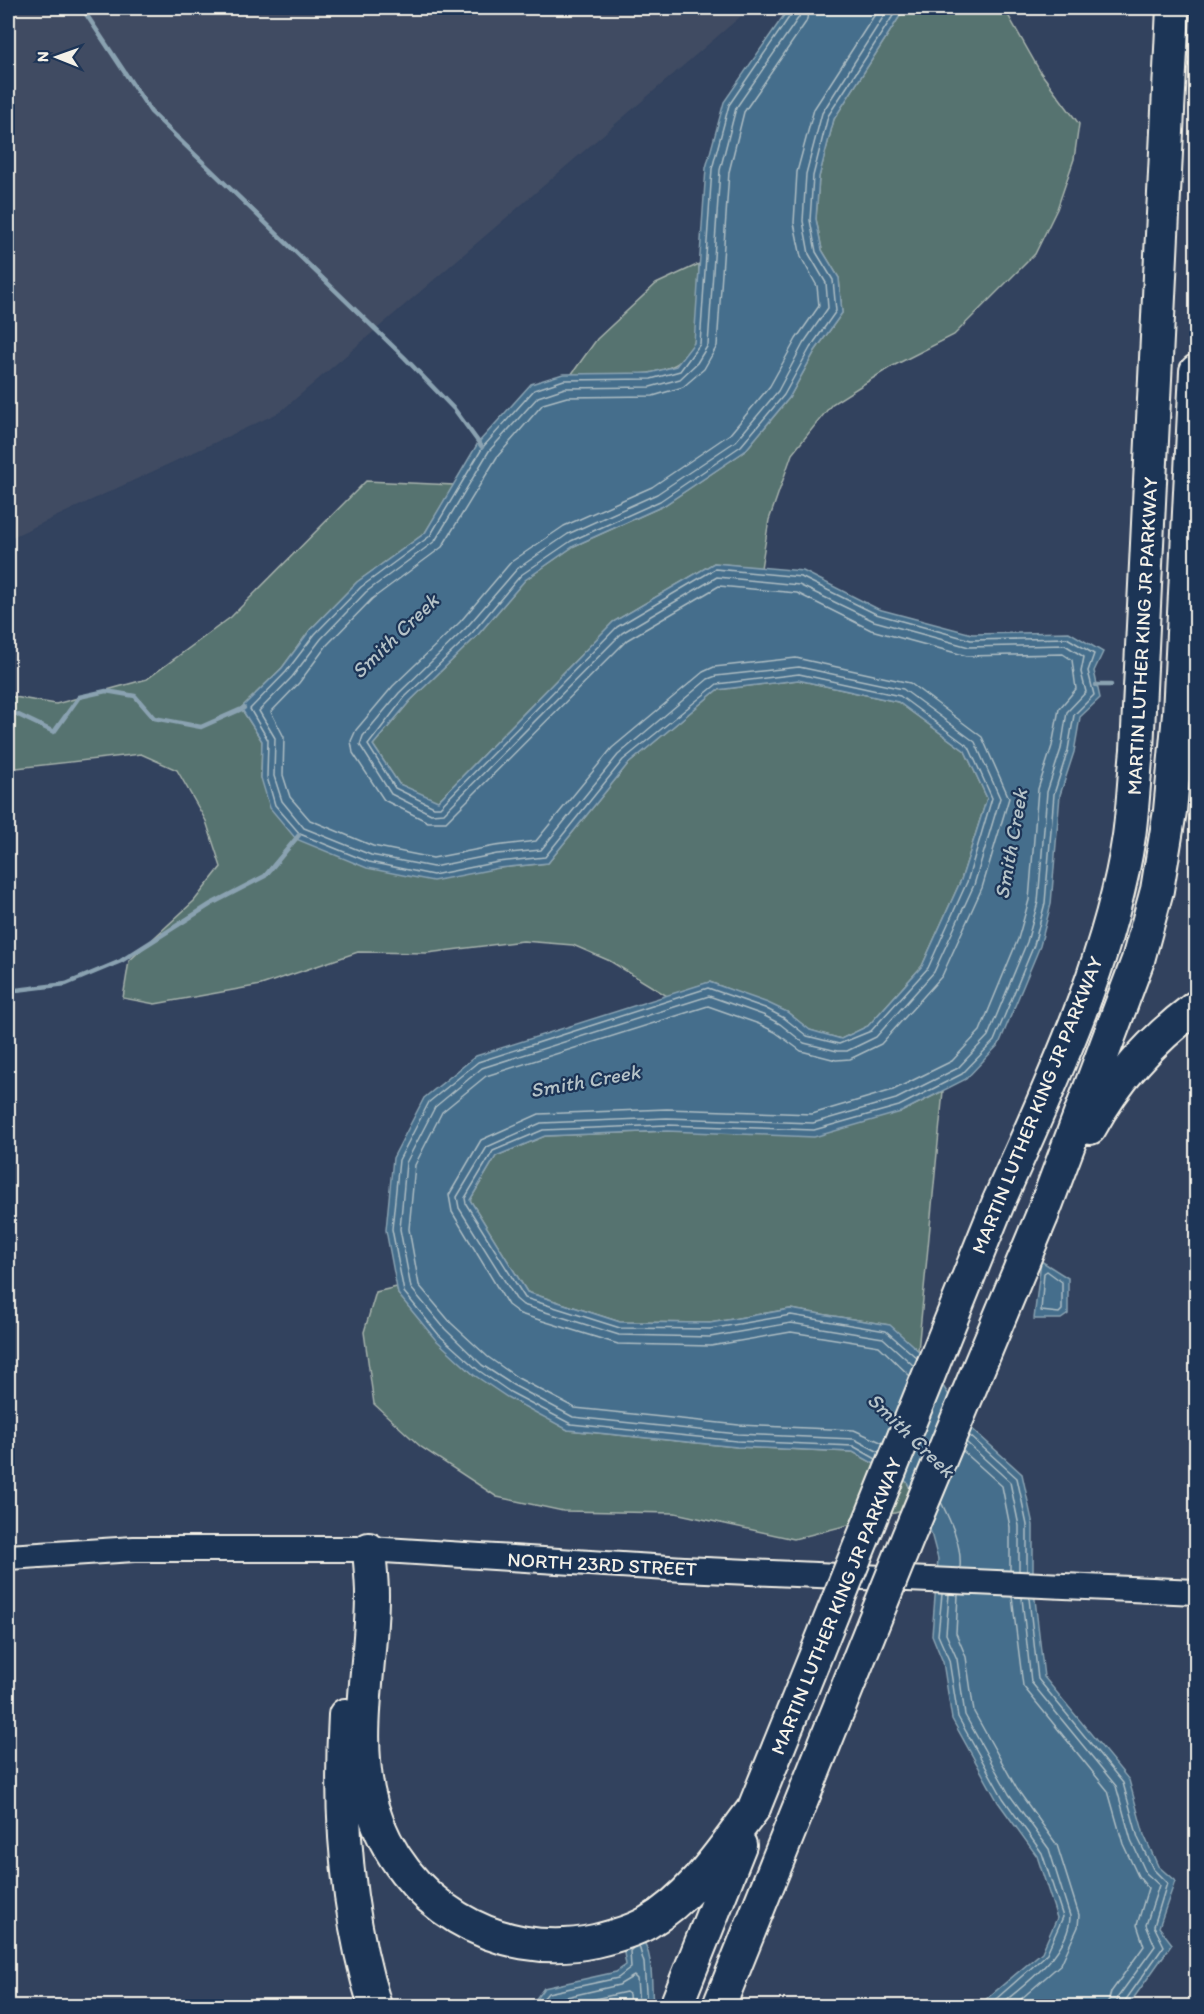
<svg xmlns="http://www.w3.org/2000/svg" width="1204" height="2014" font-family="Itim,sans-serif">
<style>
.built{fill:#404b62}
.green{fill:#577370;stroke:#a6b2ac;stroke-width:1.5}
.water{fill:#446e8c;stroke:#8aa2b1;stroke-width:1.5}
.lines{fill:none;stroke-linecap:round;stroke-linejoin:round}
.shore{stroke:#aebdc3;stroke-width:1.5}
.stream{stroke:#8aa2b1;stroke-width:4.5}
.secondary-casing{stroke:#f4f1e8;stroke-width:28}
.motorway-casing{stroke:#f4f1e8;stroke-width:36}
.secondary{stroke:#1d3557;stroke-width:24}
.motorway{stroke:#1d3557;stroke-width:32}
.motorway-bridge-casing{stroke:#f4f1e8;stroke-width:36;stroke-linecap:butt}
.motorway-bridge{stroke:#1d3557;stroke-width:32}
.labels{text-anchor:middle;stroke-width:4.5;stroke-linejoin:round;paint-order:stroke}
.street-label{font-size:20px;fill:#f4f1e8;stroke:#1d3557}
.water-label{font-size:21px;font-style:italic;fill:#b6c3c8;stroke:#1d3557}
</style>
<rect width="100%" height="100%" fill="#32425e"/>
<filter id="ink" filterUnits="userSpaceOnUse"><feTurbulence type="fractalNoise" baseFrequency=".0167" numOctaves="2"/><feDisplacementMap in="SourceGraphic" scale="12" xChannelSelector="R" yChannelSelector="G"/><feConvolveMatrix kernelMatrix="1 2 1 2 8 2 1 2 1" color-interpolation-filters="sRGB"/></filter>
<g filter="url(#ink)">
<polygon class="built" points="8,8 736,8 741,16 280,412 8,539"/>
<g class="green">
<polygon points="905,8 1004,8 1041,73 1079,124 1074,159 1057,209 1035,254 954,335 889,368 832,404 792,454 769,520 761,568 714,563 613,622 437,802 399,784 373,745 410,701 476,637 525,580 574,546 663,506 745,451 789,398 815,351 842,313 839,278 822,250 816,219 819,177 834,119"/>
<path d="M699 264C698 285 700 324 694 343 682 384 604 374 571 375L597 339 656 284Z"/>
<polygon points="366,481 454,485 425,533 357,582 310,630 282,668 241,708 262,741 261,778 499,868 548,863 627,765 717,690 798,680 898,702 965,751 987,798 961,880 922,966 868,1026 841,1039 809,1030 787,1012 710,982 667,996 610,961 573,945 523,941 427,953 358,952 261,985 155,1004 123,998 129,961 194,901 221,867 206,821 177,770 141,754 8,769 8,696 56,704 147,679 231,617"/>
<polygon points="943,1091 918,1351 889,1325 790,1309 710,1323 620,1322 527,1292 470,1200 496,1156 545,1136 667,1131 901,1112"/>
<polygon points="397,1287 398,1294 435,1338 474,1375 568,1430 737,1447 853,1452 907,1482 918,1507 794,1539 675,1513 563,1511 497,1497 421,1447 374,1404 364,1332 376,1292"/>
</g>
<g class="water">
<polygon points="789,8 905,8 834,119 819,177 816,219 822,250 839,278 842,313 815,351 789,398 745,451 663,506 574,546 525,580 476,637 410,701 373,745 399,784 438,801 613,622 714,563 803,571 878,609 972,634 1069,632 1103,652 1094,671 1100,698 1080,717 1074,752 1060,795 1051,904 1040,946 999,1044 966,1079 901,1112 814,1137 667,1131 545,1136 496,1156 470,1200 527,1292 620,1322 710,1323 790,1309 877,1323 890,1325 922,1354 969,1426 1022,1474 1033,1525 1033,1582 1044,1677 1129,1780 1144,1835 1158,1866 1175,1881 1159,1927 1172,1944 1128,2006 978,2006 1042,1952 1057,1918 1037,1856 998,1802 952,1719 943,1662 932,1635 938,1559 930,1529 907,1482 853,1452 737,1447 568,1430 507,1397 474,1375 435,1339 398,1294 386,1230 393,1158 424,1098 476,1056 709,982 768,1003 787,1012 810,1030 841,1039 868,1026 922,966 961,880 987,798 965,751 898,702 798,680 717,690 627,765 548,863 499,868 433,881 367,868 296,839 270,808 261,778 262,741 241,708 282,668 310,630 357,582 425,533 478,443 531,384 563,374 650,373 676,366 694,343 706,168 724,102"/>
<polygon points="1041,1261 1068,1278 1068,1314 1061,1319 1034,1319"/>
<path d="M641 1937C654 1954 651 1985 653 2006H557L537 2004 535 2000 544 1988 616 1972 626 1965 623 1947Z"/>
</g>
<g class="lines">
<g class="shore">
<polyline points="793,8 792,13 729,105 712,169 700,344 680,371 651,379 564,380 534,390 483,447 430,536 361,587 315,634 286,672 250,709 268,740 267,777 275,805 300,834 369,862 433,875 498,862 545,857 623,760 717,684 799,674 900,696 969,747 992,798 967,882 928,968 871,1031 839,1044 807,1036 784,1018 765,1008 708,988 478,1062 429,1102 399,1160 392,1229 404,1292 439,1335 478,1370 510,1392 571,1424 737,1441 853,1446 876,1459"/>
<polyline points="801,8 799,17 736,108 720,170 708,345 697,363 680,379 650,387 565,388 538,397 489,451 435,541 366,592 321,639 292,677 259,711 275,738 274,776 282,801 304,828 371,855 433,867 497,854 541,850 618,755 708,679 716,676 799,667 903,689 975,742 1000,798 974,885 934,972 876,1037 847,1051 837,1051 804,1043 780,1024 763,1015 709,996 482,1068 435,1107 406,1163 400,1229 411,1288 445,1329 482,1365 513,1385 573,1417 738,1434 854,1439 879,1452"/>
<polyline points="810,8 806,22 744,112 729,172 717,346 704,369 683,387 653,396 567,397 543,404 497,457 442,547 372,599 327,645 299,683 271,712 284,737 283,775 290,797 310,820 373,846 433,858 495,846 536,841 612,748 703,672 714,667 796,658 910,683 982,737 1009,798 982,888 942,976 881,1044 850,1059 836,1060 801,1051 775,1032 759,1024 708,1006 486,1076 442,1112 415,1165 409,1229 419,1285 451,1323 488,1357 518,1378 575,1408 739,1425 854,1430 883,1443"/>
<polyline points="879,8 814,109 797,172 794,223 801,257 817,286 819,306 796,339 770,386 730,434 652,487 564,526 511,562 460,622 393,686 356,730 351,741 353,753 384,800 428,822 446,822 627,640 719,586 797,593 871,630 967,656 1063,654 1072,660 1076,689 1059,709 1052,746 1038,789 1029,900 1018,939 980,1031 952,1061 893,1090 812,1114 667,1109 539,1114 481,1140 449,1195 452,1212 508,1305 520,1314 618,1344 711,1346 791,1332 873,1345 879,1346 910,1376"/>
<polyline points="889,8 822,113 806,174 803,221 809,254 826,283 828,308 803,344 778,391 736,441 657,494 568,534 517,569 466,628 399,693 363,736 360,745 391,794 431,814 444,813 622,633 717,577 799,585 874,621 969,647 1065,645 1084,657 1081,672 1086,692 1067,712 1061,749 1047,792 1038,902 1027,942 988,1036 958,1068 896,1099 813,1123 667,1118 541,1123 487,1147 457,1197 459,1208 516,1299 523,1305 619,1335 710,1337 791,1323 883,1338 914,1366"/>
<polyline points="898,8 828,116 813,176 810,220 816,252 833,280 836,311 810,348 784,395 741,446 660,501 571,541 521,575 472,633 405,697 368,745 395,788 434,807 440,807 617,627 715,569 801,577 876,614 971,640 1067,638 1094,654 1088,671 1094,695 1074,715 1068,750 1054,794 1045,903 1034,945 994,1041 962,1074 899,1106 814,1130 667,1125 543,1130 493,1151 465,1198 466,1204 525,1298 620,1328 710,1329 791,1315 886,1331 917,1358"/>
<polygon points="1047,1271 1062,1282 1062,1310 1059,1313 1041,1311 1044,1273"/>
<polyline points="969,1435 1017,1478 1027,1525 1027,1571"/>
<polyline points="966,1442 1010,1482 1019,1526 1019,1571"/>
<polyline points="963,1451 1002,1486 1010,1527 1010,1570"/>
<path d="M941 1502C951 1522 962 1545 960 1568"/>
<polyline points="942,1594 938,1635 949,1660 958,1717 1003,1798 1042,1853 1063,1917 1046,1955 988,2006"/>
<path d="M949 1594 946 1634 957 1659 965 1715 1009 1794 1049 1849 1070 1916C1070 1953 1024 1985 999 2006"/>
<polyline points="958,1595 956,1633 966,1657 974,1712 1017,1789 1057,1845 1079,1915 1078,1927 1061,1964 1013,2006"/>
<polyline points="1012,1597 1023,1686 1108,1791 1123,1844 1138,1876 1148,1888 1137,1925 1144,1946 1111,1992 1107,2006"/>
<polyline points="1022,1598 1031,1682 1116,1786 1131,1840 1146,1873 1159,1885 1146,1925 1155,1946 1118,1997 1116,2006"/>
<polyline points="1029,1598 1038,1679 1123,1783 1138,1838 1153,1869 1167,1883 1154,1926 1164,1946 1125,2001 1124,2006"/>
<polyline points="639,1946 644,1963 647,2006"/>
<polyline points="544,2006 543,1999 548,1993 618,1978 631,1968 630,1951 633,1948"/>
<polyline points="551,2006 553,2000 619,1985 634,1976 637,1979 639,2006"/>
<polyline points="564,2006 626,1992 629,1994 630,2006"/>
</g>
<g class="stream">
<polyline points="82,8 151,112 404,357 455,410 482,447"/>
<polyline points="1096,685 1111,685"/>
<polyline points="8,710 54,732 79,697 106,691 135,696 154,718 201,727 244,708"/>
<polyline points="8,991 66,984 121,961 211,904 265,876 299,835"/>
</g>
<defs>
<polyline id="secondary" points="8,1557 134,1549 369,1549 684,1569 1196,1592"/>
<g id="motorway">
<path d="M1090 1128C1116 1080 1153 1039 1196 1007"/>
<path d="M999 1201C1049 1088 1111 959 1129 836 1133 807 1134 778 1137 750L1173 8"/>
<polyline points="1042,1216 1138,960 1157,890 1170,811 1179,714 1196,371"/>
<path d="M369 1549C370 1564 372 1580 372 1595 372 1665 352 1738 372 1807 401 1903 497 1962 595 1941 612 1937 631 1932 647 1923 693 1896 722 1850 754 1808"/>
<path d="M345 1715C339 1814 346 1911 375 2006"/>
<polyline points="676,2006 740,1845"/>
</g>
</defs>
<use href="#secondary" class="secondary-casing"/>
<use href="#motorway" class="motorway-casing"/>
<use href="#secondary" class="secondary"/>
<use href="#motorway" class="motorway"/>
<defs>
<g id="motorway-bridge">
<polyline points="754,1808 999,1201"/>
<polyline points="719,2006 908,1537 1042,1216"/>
</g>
</defs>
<use href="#motorway-bridge" class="motorway-bridge-casing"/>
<use href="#motorway-bridge" class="motorway-bridge"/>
</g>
</g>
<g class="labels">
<g class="street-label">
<text transform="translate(1142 636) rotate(-87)" y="7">MARTIN LUTHER KING JR PARKWAY</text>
<text transform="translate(1037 1105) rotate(-68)" y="7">MARTIN LUTHER KING JR PARKWAY</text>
<text transform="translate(602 1564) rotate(3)" y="7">NORTH 23RD STREET</text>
<text transform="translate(836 1606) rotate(-68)" y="7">MARTIN LUTHER KING JR PARKWAY</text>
</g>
<g class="water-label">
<text transform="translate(395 636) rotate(-44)" y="7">Smith Creek</text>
<text transform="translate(1011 844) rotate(-80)" y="7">Smith Creek</text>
<text transform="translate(585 1081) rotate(-10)" y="7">Smith Creek</text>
<text transform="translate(911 1435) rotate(44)" y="7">Smith Creek</text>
</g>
</g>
<rect width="1204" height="2014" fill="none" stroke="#1d3557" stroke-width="30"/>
<rect x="15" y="15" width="1174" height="1984" fill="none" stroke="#f4f1e8" stroke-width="2" filter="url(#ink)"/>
<g transform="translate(57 57) rotate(271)" stroke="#1d3557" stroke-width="4.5" paint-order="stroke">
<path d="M0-4.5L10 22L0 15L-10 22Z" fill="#f4f1e8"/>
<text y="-9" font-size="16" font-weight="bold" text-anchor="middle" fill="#f4f1e8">N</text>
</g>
</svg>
